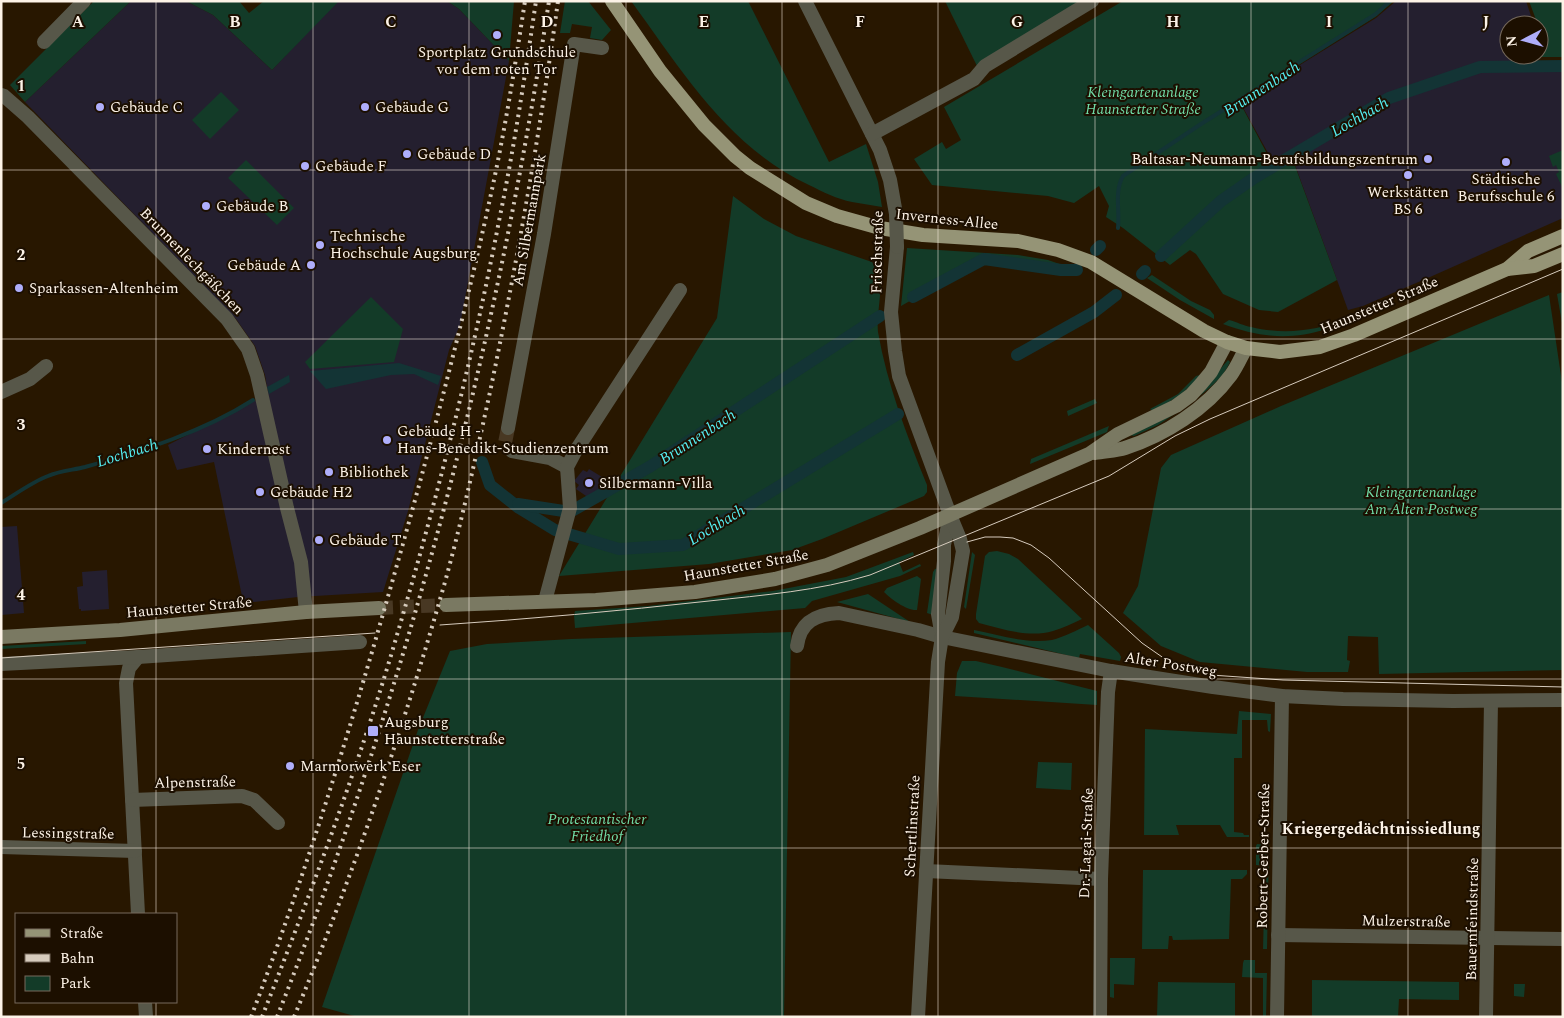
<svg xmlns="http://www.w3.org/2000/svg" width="1564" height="1018" font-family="Spectral,serif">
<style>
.education{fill:#241f2f}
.green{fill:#133b28}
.water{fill:#133435}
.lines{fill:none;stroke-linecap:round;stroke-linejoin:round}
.stream{stroke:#133435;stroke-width:4}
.canal{stroke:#133435;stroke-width:12}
.minor-tunnel{stroke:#483823;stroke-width:14;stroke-dasharray:14 7;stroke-linecap:butt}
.secondary-tunnel{stroke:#483823;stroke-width:14;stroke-dasharray:14 7;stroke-linecap:butt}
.minor{stroke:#575749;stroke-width:14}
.tertiary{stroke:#575749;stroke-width:14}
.secondary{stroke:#7a7962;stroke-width:14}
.primary{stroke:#959476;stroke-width:14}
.tram{stroke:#d6cbbd;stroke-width:1}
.rail{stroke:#d6cbbd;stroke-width:4;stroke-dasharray:2.5 5;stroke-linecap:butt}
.minor-bridge{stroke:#575749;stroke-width:14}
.grid{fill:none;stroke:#fdf3e7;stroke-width:1;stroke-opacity:0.55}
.poi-dot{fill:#afaefa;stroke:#1c0f00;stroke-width:2}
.labels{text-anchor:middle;stroke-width:4;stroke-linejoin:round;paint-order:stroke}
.poi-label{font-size:15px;fill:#fdf3e7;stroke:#1c0f00;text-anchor:start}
.park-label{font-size:15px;font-style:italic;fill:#71dda7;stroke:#1c0f00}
.street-label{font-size:15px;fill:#fdf3e7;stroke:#1c0f00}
.water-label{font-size:16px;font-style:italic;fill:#55eef1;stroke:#1c0f00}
.neighbourhood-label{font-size:16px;font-weight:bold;fill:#fdf3e7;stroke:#1c0f00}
.grid-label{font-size:16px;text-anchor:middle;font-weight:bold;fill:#fdf3e7;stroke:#1c0f00;stroke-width:4;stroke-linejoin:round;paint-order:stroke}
</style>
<rect width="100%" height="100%" fill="#281700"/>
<g class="education">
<polygon points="131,1 186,1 213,15 272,70 337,1 447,1 459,9 509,61 460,325 449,350 408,511 383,592 298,597 245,603 243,601 214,462 177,470 168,445 268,394 265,375 255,346 236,319 25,102"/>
<polygon points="1396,1 1526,1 1534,25 1509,25 1509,55 1529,55 1530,70 1563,72 1563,218 1430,277 1363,306 1348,310 1291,154 1274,164 1240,102 1376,18"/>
<polygon points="589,469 602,477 599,481 605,485 596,497 591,494 589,498 576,489 579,485 574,481 583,470 587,472"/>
<polygon points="17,526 24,613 1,615 1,527"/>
<polygon points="107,570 109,609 81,611 81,609 79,609 77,587 83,586 82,572"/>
</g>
<g class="green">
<polygon points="94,1 131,1 25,102 10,85"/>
<polygon points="186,1 239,1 249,13 264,1 339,1 272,70 213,15"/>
<polygon points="447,1 514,1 509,61 459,9"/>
<polygon points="565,1 588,1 611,30 602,40 590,38 592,27 572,24 570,33 560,33"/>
<path d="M631 1H748L829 162 866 144 878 182 882 207C872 205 862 204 852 202 837 199 823 192 809 185 727 146 683 72 631 1Z"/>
<polygon points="945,1 1085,1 978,68"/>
<polygon points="1123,1 1394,1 1375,17 1239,101 1273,165 1291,155 1337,280 1278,312 1259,310 1223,294 1196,254 1190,250 1170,265 1123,228 1106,217 1109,206 1099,186 1074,203 1048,196 932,185 914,159 942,142 946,149 961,140 944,107"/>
<polygon points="1529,1 1563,1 1563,57 1529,57 1529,55 1539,55 1539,25 1538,25"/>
<polygon points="221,92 239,110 210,139 192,120"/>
<polygon points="1563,150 1563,189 1556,174 1559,172 1556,165 1553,167 1549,156"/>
<polygon points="246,160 294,208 277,225 228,178"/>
<path d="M733 196 764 219 796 236 872 262C874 265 877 268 879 271 884 284 876 315 878 332 887 384 907 436 927 485V492L924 496 822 539 792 550 709 564 559 576 717 318Z"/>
<polygon points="907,248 1018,255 1048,260 1077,270 1061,270 984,259 901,306"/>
<polygon points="1152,275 1191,301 1210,310 1214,315 1214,319 1180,300 1147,278"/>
<polygon points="1563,292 1563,329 1557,294"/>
<polygon points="1549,295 1563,389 1563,670 1379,674 1378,637 1348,636 1347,660 1350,661 1348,672 1307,672 1200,662 1161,646 1123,613 1138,586 1161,468 1171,455 1281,406"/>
<polygon points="371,297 403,329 394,362 310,369 305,362"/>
<path d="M1346 319C1342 325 1333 327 1326 329 1290 341 1258 337 1223 324L1229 320C1237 322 1244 326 1251 327 1284 335 1316 331 1346 319Z"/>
<path d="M1228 360 1230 362C1223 379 1207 390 1193 401Z"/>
<path d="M1200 375C1187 392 1172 401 1153 411L1150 409 1178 394 1196 376Z"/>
<polygon points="1095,399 1097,403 1068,416 1067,411"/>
<polygon points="1188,405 1158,425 1134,436 1130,435"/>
<polygon points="1109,426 1107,432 1030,464 1031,459"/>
<path d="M997 551 1009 554 1018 559 1082 619C1073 623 1063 628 1053 631 1029 638 1002 629 979 623L976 619V614L985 556 989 552Z"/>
<polygon points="913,552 914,555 899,562 903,572 920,564 921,566 900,576 812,601 805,608 575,628 574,615 575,611 648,606 773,591 846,577"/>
<polygon points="972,552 975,555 966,609 964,607"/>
<polygon points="940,568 933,615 927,613 933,572 935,569"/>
<path d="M917 576 921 579 917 610C907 611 891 599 884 592L887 588Z"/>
<polygon points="868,594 910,622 837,602"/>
<path d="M1088 625 1119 653 1121 657 1120 661 1080 654 1079 658 974 633V630C999 635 1026 644 1052 640 1064 637 1077 630 1088 625Z"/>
<polygon points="791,632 784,1017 358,1017 322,1007 418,730 450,651 487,644 571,639"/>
<polygon points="86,641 86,644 1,649 1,646"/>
<polygon points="962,661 976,661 1002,667 1097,691 1097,705 955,696 957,673"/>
<polygon points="1239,711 1271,714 1270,732 1268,731 1267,720 1242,720 1242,758 1234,758 1234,832 1243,833 1244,835 1249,835 1249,837 1227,837 1220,825 1176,825 1179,835 1144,835 1145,729 1237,734"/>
<polygon points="1038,762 1072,763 1071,790 1036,788"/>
<polygon points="1257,844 1268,845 1269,846 1267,949 1263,949 1265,874 1266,874 1266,866 1256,865 1256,846"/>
<polygon points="1143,870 1247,870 1247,874 1242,879 1231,879 1229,939 1173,940 1172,936 1169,936 1168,949 1142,949"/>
<polygon points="1110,958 1135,958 1134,985 1114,984 1114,998 1110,997"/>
<polygon points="1244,960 1255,960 1255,973 1267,973 1266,1017 1263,1017 1263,978 1242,977 1243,963"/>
<polygon points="1312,980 1459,982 1459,1000 1399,999 1398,1017 1312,1017"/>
<polygon points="1158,982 1235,983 1235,1017 1157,1017"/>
<polygon points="1514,984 1525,984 1524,997 1514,996"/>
</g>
<g class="water">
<polygon points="399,363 441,376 438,385 414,374 391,375 326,389 310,371"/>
<polygon points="289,375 290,382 269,394 267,387"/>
</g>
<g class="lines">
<g class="stream">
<path d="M1118 228C1120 210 1114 192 1123 176L1201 124 1376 14 1390 1"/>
<path d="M1 503C16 494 32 482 48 476 59 471 73 470 85 467 142 451 203 432 253 400"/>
</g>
<g class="canal">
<polyline points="1096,250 1100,246"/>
<polyline points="1161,256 1221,201 1254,178 1389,98 1480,67 1563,66"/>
<polyline points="1142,274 1145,271"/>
<polyline points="913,297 984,259 1061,270 1077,270"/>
<polyline points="1017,355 1094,312 1116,295"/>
<polyline points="482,462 490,485 519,508 555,530 619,549 683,545 898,414"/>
<polyline points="518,504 570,512 651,466 880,316"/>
</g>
<polyline class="minor-tunnel" points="508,428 505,443 512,451"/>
<polyline class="secondary-tunnel" points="379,608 446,605"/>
<g class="minor">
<polyline points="805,1 880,150 890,180 896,214"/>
<polyline points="44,42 84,1"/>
<polyline points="1,95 4,96 28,117 227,319 248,349 257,375 287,508 301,562 306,612"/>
<polyline points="872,134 974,79 985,66 1092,1"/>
<polyline points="897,247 891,312 895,351 899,376 950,515"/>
<polyline points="1,392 30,379 46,366"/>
<polyline points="508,428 544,234 574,44 602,48"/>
<polyline points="512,451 550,458 567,467"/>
<polyline points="545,601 570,508 567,467 575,452 680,290"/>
<path d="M797 646C800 622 816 614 839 613L918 630 942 637"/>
<polyline points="138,657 129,668 126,683 138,914"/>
<polyline points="1,664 138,657 360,642"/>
<polyline points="132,800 242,796 254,800 278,823"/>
<polyline points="1,847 135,851"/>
<polyline points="926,871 1101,879"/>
<polyline points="1278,935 1563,939"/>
<polyline points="145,1002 146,1017"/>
<polyline points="1100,1017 1101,879 1108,692 1111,671"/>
<polyline points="1277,1017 1282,696"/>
<polyline points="1486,1017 1491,701"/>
</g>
<g class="tertiary">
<polyline points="942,637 1111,671 1213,687 1282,696 1343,699 1453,701 1563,700"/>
<polyline points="942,637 938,614 944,561 944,545 950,515"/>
<polyline points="918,1017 938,662 942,637 952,617 963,551 960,539 950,515"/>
</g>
<g class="secondary">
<path d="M1095 453C1104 451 1116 451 1125 448 1165 435 1206 409 1231 375 1237 367 1241 357 1246 348"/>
<polyline points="446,605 596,600 695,592 775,579 827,565 920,528 1089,454 1118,434 1176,406 1191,395 1201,384 1211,372 1227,342"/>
<polyline points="1,637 120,630 306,612 379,608"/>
</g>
<g class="primary">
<polyline points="612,1 660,71 704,125 735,156 750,168 806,203 837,216 880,228 923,235 1018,241 1058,250 1091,262 1204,331 1227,342 1246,348 1280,352 1320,347 1354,335 1507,269 1528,251 1563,236"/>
<polyline points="1507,269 1534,266 1563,254"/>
</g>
<g class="tram">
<polyline points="967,542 985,537 1000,537 1013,538 1031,545 1049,558 1142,643 1165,659 1176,663 1211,675 1283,680 1563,687"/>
<path d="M440 625C530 619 619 611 709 601 763 595 818 591 870 575L1109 476 1175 436 1210 419 1563 269"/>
<polyline points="1,658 375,633"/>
</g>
<g class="rail">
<path d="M251 1017C306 873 351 727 393 579 429 452 463 323 491 194 505 130 515 66 525 1"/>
<path d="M262 1017C309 897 355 776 392 652 434 510 471 366 499 221 514 148 525 75 536 1"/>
<path d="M277 1017C407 688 496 350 549 1"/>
<path d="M294 1017C353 875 403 730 445 582 462 520 476 456 490 392 517 262 540 132 558 1"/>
</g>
<polyline class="minor-bridge" points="896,214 897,247"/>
</g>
<path class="grid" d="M156 1V914M313 1V1017M469 1V1017M626 1V1017M782 1V1017M938 1V1017M1095 1V1017M1251 1V1017M1408 1V1017M1 170H1563M1 339H1563M1 509H1563M1 679H1563M1 848H1563M156 1002V1017"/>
<g class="poi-dot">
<circle cx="497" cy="35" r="5"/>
<circle cx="100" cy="107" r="5"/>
<circle cx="365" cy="107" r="5"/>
<circle cx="407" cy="154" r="5"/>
<circle cx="1428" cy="159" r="5"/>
<circle cx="1506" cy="162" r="5"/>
<circle cx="305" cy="166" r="5"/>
<circle cx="1408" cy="175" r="5"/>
<circle cx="206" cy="206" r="5"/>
<circle cx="320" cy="245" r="5"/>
<circle cx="311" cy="265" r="5"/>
<circle cx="19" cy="288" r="5"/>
<circle cx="387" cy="440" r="5"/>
<circle cx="207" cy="449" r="5"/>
<circle cx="329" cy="472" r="5"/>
<circle cx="589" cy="483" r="5"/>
<circle cx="260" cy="492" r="5"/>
<circle cx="319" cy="540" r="5"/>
<rect x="367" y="725" width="12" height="12" rx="2.5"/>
<circle cx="290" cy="766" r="5"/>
</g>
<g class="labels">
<g class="poi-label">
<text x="497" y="57" text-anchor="middle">Sportplatz Grundschule<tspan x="497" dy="17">vor dem roten Tor</tspan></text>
<text x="110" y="112">Gebäude C</text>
<text x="375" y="112">Gebäude G</text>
<text x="417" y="159">Gebäude D</text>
<text x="1418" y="164" text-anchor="end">Baltasar-Neumann-Berufsbildungszentrum</text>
<text x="315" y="171">Gebäude F</text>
<text x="1506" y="184" text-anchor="middle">Städtische<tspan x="1506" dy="17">Berufsschule 6</tspan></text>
<text x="1408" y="197" text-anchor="middle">Werkstätten<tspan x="1408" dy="17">BS 6</tspan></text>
<text x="216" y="211">Gebäude B</text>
<text x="330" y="241">Technische<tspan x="330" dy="17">Hochschule Augsburg</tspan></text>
<text x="301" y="270" text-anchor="end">Gebäude A</text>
<text x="29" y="293">Sparkassen-Altenheim</text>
<text x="397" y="436">Gebäude H -<tspan x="397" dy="17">Hans-Benedikt-Studienzentrum</tspan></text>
<text x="217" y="454">Kindernest</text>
<text x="339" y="477">Bibliothek</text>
<text x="599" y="488">Silbermann-Villa</text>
<text x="270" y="497">Gebäude H2</text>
<text x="329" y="545">Gebäude T</text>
<text x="384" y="727">Augsburg<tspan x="384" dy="17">Haunstetterstraße</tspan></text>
<text x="300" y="771">Marmorwerk Eser</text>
</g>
<g class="park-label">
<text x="1143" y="97">Kleingartenanlage<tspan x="1143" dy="17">Haunstetter Straße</tspan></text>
<text x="1421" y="497">Kleingartenanlage<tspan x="1421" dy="17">Am Alten Postweg</tspan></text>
<text x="597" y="824">Protestantischer<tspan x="597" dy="17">Friedhof</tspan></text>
</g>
<g class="street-label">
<text transform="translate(947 219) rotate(6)" y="5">Inverness-Allee</text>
<text transform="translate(529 220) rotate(-80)" y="5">Am Silbermannpark</text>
<text transform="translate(877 252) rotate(-89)" y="5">Frischstraße</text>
<text transform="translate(192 261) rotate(46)" y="5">Brunnenlechgäßchen</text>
<text transform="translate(1379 305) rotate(-23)" y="5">Haunstetter Straße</text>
<text transform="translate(746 565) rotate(-10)" y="5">Haunstetter Straße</text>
<text transform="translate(189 607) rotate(-5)" y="5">Haunstetter Straße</text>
<text transform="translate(1171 664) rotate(9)" y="5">Alter Postweg</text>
<text transform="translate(195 782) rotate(-1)" y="5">Alpenstraße</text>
<text transform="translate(912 826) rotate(-87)" y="5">Schertlinstraße</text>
<text transform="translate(68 833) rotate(1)" y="5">Lessingstraße</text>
<text transform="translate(1086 843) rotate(-88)" y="5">Dr.-Lagai-Straße</text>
<text transform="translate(1263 856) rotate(-89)" y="5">Robert-Gerber-Straße</text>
<text transform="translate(1472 919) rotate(-89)" y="5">Bauernfeindstraße</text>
<text transform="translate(1406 921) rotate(1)" y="5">Mulzerstraße</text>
</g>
<g class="water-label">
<text transform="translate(1261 88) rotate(-33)" y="6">Brunnenbach</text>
<text transform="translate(1359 116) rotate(-30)" y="6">Lochbach</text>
<text transform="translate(697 436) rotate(-33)" y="6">Brunnenbach</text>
<text transform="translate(127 452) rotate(-17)" y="6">Lochbach</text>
<text transform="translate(716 524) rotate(-31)" y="6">Lochbach</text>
</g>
<g class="neighbourhood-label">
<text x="1381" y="834">Kriegergedächtnissiedlung</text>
</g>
</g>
<g class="grid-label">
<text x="78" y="27">A</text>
<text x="235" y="27">B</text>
<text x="391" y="27">C</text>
<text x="547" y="27">D</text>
<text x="704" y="27">E</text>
<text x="860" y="27">F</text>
<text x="1017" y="27">G</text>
<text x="1173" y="27">H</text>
<text x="1329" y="27">I</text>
<text x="1486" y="27">J</text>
<text x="21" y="91">1</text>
<text x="21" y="260">2</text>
<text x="21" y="430">3</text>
<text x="21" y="600">4</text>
<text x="21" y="769">5</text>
</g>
<rect width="1564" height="1018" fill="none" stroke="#fdf3e7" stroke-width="5"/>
<rect x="15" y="913" width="162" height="90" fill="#1c0f00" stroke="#766a5c"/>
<rect x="25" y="929" width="25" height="8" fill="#959476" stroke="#766a5c"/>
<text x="60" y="938" font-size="15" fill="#fdf3e7">Straße</text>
<rect x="25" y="954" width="25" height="8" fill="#d6cbbd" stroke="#766a5c"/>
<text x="60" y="963" font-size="15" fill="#fdf3e7">Bahn</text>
<rect x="25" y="976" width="25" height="15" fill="#133b28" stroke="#766a5c"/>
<text x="60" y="988" font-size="15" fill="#fdf3e7">Park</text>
<g transform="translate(1524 40) rotate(264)"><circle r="24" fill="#1c0f00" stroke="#766a5c"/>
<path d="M0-4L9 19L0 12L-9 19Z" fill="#afaefa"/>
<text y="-8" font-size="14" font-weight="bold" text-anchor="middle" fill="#fdf3e7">N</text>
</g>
</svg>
